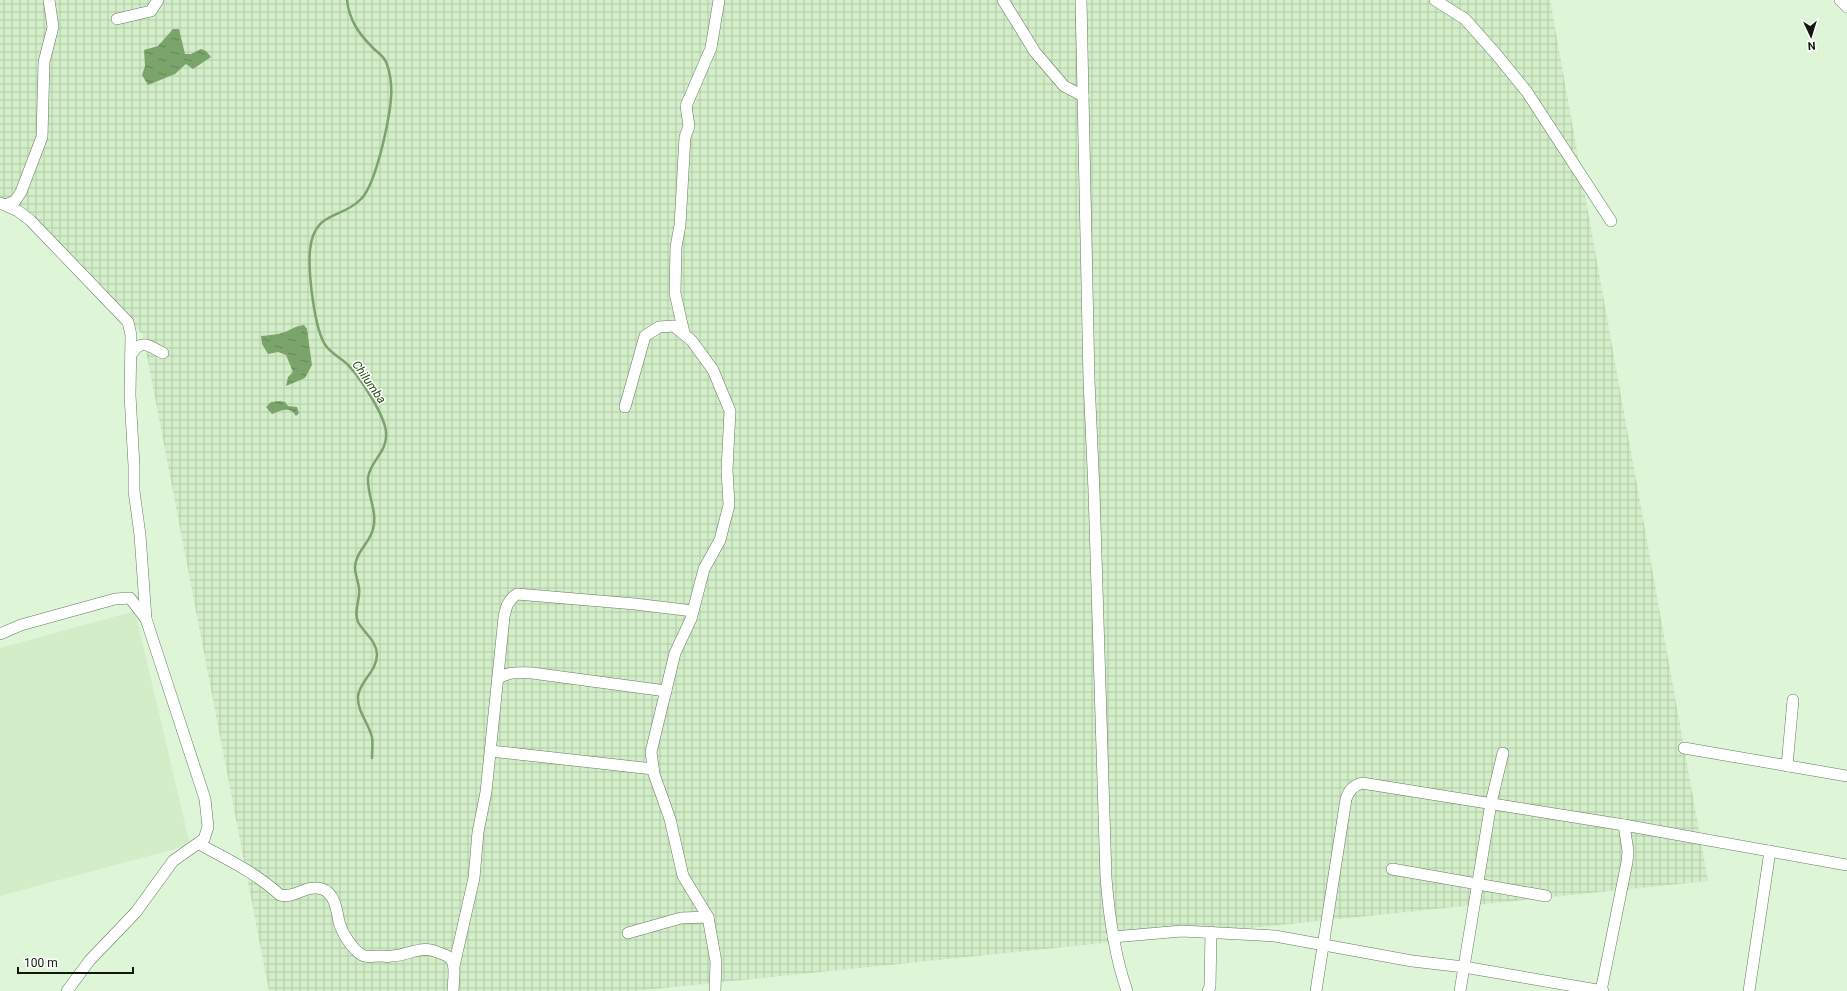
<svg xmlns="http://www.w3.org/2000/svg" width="1847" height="991" font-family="Roboto,sans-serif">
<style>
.built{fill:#d2edc8}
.industrial{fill:url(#industrial-grid)}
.water{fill:url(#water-ripples)}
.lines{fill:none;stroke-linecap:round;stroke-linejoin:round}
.stream{stroke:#7ba36c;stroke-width:2.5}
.minor-casing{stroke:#667a5f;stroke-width:12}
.minor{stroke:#fff;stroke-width:11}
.labels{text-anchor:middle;stroke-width:3;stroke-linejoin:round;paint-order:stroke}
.water-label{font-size:12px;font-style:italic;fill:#22490f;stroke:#fff}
</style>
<defs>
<pattern id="industrial-grid" width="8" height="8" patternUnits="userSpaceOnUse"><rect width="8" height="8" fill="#d2edc8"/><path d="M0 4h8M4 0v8" fill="none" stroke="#b3cbab"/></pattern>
<pattern id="water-ripples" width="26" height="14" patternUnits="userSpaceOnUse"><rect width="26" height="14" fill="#7ba36c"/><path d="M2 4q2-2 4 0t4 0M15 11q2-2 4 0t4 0" fill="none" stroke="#638457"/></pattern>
</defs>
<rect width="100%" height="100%" fill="#dff5d7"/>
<polygon class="built" points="135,611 190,845 0,896 0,648"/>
<polygon class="industrial" points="0,0 1550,0 1708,881 635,991 269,991 143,335 0,200"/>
<g class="water">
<polygon points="173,29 179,29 185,54 191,54 201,49 206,51 211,57 193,69 186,64 175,74 148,85 142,75 145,66 144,50 158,46"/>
<path d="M304 325 307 329 312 365 305 378 286 386 288 377 293 372 286 355 278 352 268 354 262 344 261 336C270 335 277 335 285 332 292 329 296 326 304 325Z"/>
<path d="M280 401 285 402 288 406 297 407 299 413 296 416C290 406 282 410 272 414L266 407 271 402Z"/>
</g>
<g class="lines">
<path class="stream" d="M347 0C349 20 359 34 373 48 376 51 382 55 385 60 388 65 391 78 391 85 394 106 376 185 361 199 341 220 314 210 310 250 308 270 314 330 326 346 332 354 341 358 348 365 360 377 385 416 386 432 388 453 370 460 368 478 367 495 378 512 373 529 370 543 356 551 355 567 355 575 358 580 359 588 361 599 353 610 358 622 364 633 376 640 377 654 377 672 360 680 358 696 357 711 368 722 372 737 373 743 372 751 372 758"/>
<defs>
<g id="minor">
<polyline points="1003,0 1035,52 1064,86 1083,96"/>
<path d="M1081 0 1089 380 1094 491 1106 878C1109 916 1114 954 1127 991"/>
<polyline points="1435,0 1465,19 1496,54 1527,92 1611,221"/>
<polyline points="1840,0 1847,7"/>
<polyline points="117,19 151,11 158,0"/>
<polyline points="0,203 18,211 30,220 128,322 131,335 130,395 134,466 134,491 140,535 146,619 205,799 208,827 204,839 173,861 136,912 90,960 67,991"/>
<polyline points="5,205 15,201 21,192 42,137 44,62 53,27 49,0"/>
<polyline points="684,333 675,293 676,247 680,225 685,137 689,126 686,106 711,48 719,0"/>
<path d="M131 355C141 338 149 346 163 353"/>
<polyline points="625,407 645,336 659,327 674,326 692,341 713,370 730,411 727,470 729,505 720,540 704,569 691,619 675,653 651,752 654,774 670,819 683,876 708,917 716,962 715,991"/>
<polyline points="0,634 21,625 115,599 130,598 146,619"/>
<path d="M499 678C509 671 521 673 532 673L666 691"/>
<polyline points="1684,748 1847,776"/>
<polyline points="491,751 653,769"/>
<polyline points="1787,766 1793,700"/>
<path d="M199 844C227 859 256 873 280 895 294 899 307 884 322 889 335 893 337 911 339 922 342 933 352 949 362 955 367 958 374 956 380 956 384 956 388 957 392 956 412 955 421 943 442 954 446 955 450 957 452 961 456 968 453 983 453 991"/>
<polyline points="1392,869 1546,896"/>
<polyline points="628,933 681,918 708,917"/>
<polyline points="1113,937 1182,931 1275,936 1412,961 1464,967 1603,991"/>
<path d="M454 966 474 878 478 832 486 792 504 617C506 607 508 600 517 594L635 604 693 611"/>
<polyline points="1208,991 1210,987 1211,932"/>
<path d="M1316 991 1346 799C1349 790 1353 786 1362 783L1624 825 1847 865"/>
<polyline points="1460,991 1491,803 1503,753"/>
<polyline points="1601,991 1627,862 1628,851 1624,825"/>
<polyline points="1749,991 1770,851"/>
</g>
</defs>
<use href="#minor" class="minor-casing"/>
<use href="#minor" class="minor"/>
</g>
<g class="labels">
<g class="water-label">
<text transform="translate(369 382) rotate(55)" y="4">Chilumba</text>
</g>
</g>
<g transform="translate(1811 36) rotate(176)" stroke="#ffffff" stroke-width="3" paint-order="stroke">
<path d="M0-3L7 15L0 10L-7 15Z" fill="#11190e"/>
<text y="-6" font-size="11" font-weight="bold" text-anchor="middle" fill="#11190e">N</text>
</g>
<path d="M18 967v6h115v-6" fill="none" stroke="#11190e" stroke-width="2"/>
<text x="24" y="967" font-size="12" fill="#11190e" stroke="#ffffff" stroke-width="3" paint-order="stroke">100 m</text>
</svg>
